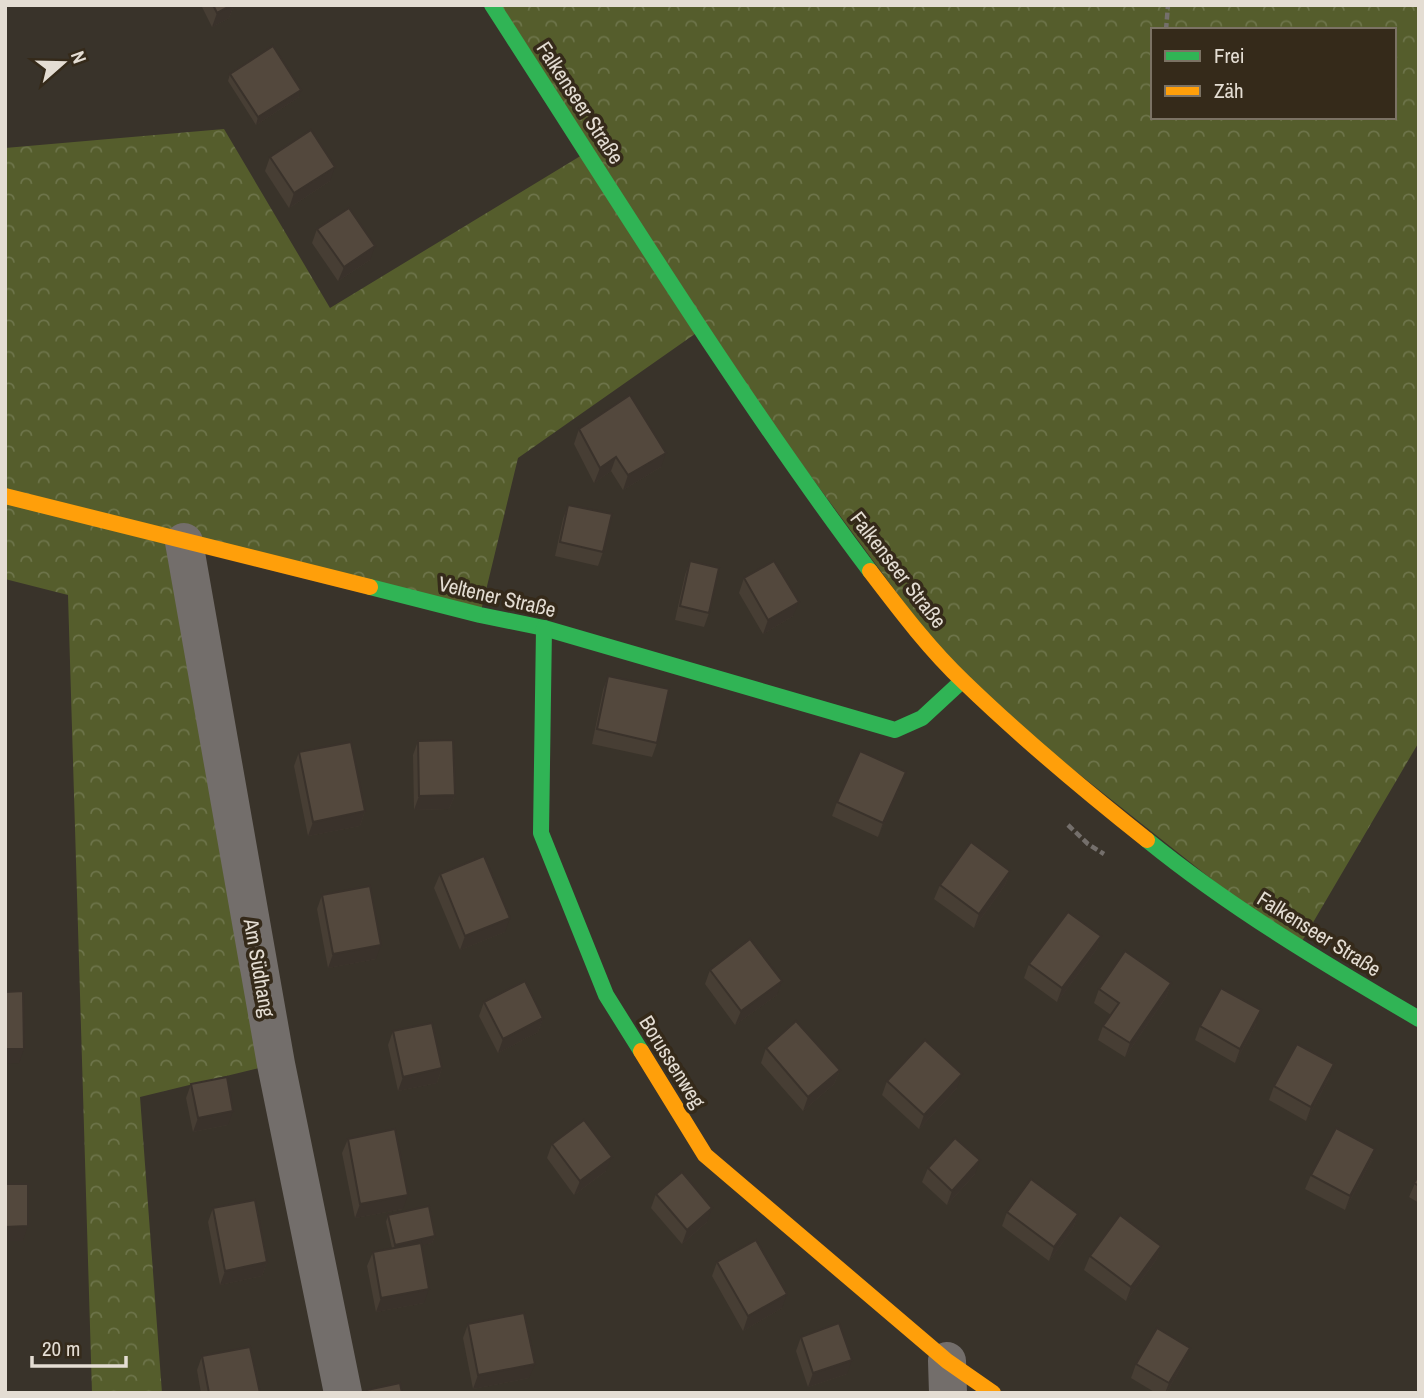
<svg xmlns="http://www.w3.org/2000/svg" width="1424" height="1398" font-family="'Archivo Narrow',sans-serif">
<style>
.forest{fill:url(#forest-crowns);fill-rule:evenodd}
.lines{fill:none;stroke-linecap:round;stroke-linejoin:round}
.path{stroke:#746f6b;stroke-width:4.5;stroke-dasharray:7 3.5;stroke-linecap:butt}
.street{stroke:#736e6b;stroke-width:38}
.fast{stroke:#30b455;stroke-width:16}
.slow{stroke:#ff9f0a;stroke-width:16}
.wall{fill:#473e34}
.shaded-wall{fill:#3a322b}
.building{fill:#53483d;stroke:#3a322b;stroke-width:2}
.labels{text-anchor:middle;stroke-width:7;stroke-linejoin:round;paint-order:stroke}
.street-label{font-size:21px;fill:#e4ddd3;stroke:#352a1a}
</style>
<defs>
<pattern id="forest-crowns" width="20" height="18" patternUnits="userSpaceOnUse" patternTransform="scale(1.75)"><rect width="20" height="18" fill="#555d2c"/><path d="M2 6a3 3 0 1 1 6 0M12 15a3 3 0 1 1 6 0" fill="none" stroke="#6d744a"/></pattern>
</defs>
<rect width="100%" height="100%" fill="#39332a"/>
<path class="forest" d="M498 5H1419V742L1298 948 962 681 702 329 518 458 480 615 184 542 276 1064 140 1097 162 1393H92L68 595 5 579V148L224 129 330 308 587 152ZM1153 30H1394V117H1153Z"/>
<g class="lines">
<g class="path">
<polyline points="1166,30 1168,5"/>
<polyline points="1068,825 1088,844 1104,854"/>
</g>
<g class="street">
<polyline points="184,542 276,1064 343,1393"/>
<polyline points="947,1361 948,1393"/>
</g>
<g class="fast">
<path d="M492 5C615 195 734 390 870 571"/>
<polyline points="370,587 480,615 544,628 895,730 922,718 962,681"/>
<polyline points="544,628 541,833 606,995 641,1051"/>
<path d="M1147 840C1232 909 1325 964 1419 1019"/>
</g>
<g class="slow">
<polyline points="5,496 370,587"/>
<path d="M870 571C899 609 929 649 964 682 1022 738 1084 790 1147 840"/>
<polyline points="641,1051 705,1155 947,1361 993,1393"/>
</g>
</g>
<g class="wall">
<polygon points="201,5 234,5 229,18 212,27"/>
<polygon points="230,74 299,97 256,125 228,81"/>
<polygon points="270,157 330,181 289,208 265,171"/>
<polygon points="317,229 370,260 338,281 312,243"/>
<polygon points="579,429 661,467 623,490 611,471 594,483 574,444"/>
<polygon points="568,505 603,552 598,566 555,556 563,519"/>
<polygon points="690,561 709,613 704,627 675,620 685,575"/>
<polygon points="744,578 793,616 763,634 739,593"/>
<polygon points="608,676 657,743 652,757 592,744 603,690"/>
<polygon points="418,741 455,795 449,809 414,810 413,755"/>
<polygon points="299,752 365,811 360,826 308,836 294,766"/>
<polygon points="901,786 878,837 832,816 837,802"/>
<polygon points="1010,871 1005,885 974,928 934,899 940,885"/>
<polygon points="440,874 505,932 460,950 434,888"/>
<polygon points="322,895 376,959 328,968 317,909"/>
<polygon points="1101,936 1096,950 1057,1002 1024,978 1029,964"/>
<polygon points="710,970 777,995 735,1025 705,984"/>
<polygon points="1171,983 1166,997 1125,1057 1098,1040 1103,1026 1111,1015 1094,1003 1099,989"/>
<polygon points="484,1002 543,1018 538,1032 498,1053 479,1016"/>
<polygon points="1256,1024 1235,1063 1195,1040 1200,1026"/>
<polygon points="393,1031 442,1068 437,1083 398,1091 388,1045"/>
<polygon points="766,1048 840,1070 834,1084 803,1111 761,1063"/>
<polygon points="1329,1078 1306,1121 1269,1100 1274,1086"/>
<polygon points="887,1081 957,1088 919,1129 882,1095"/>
<polygon points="191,1084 228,1125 193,1132 186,1098"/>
<polygon points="348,1139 403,1209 355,1218 342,1153"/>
<polygon points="552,1144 606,1171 574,1195 547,1158"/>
<polygon points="1375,1149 1370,1163 1345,1210 1305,1189 1311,1175"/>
<polygon points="928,1168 975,1174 947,1205 922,1182"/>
<polygon points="1419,1174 1419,1203 1409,1197"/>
<polygon points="656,1194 707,1222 682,1244 651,1208"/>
<polygon points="213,1208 267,1262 262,1276 220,1285 208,1222"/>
<polygon points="1007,1212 1078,1214 1073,1228 1049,1261 1002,1226"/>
<polygon points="388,1215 435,1236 432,1243 421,1245 424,1303 376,1312 367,1266 373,1252 392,1248 386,1222"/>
<polygon points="1161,1246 1156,1260 1126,1301 1084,1270 1090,1256"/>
<polygon points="717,1262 782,1308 743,1331 712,1276"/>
<polygon points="468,1324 529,1378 473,1389 463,1338"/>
<polygon points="801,1337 847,1374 808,1387 796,1351"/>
<polygon points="1190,1348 1184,1362 1166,1393 1156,1393 1131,1378 1136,1364"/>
<polygon points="202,1356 260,1393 201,1393 197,1370"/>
</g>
<g class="shaded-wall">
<polygon points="232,5 234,5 229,18 212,27 217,13"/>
<polygon points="301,90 299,97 256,125 258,117"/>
<polygon points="335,167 330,181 289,208 294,193"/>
<polygon points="375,246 370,260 338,281 344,267"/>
<polygon points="666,453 661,467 623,490 628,475"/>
<polygon points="616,457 611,471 594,483 600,468"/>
<polygon points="799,602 793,616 763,634 768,620"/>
<polygon points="906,772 901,786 878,837 883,823"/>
<polygon points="455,795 449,809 414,810 419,796"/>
<polygon points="365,811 360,826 308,836 313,822"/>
<polygon points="1010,871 1005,885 974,928 979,914"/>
<polygon points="510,918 505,932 460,950 465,936"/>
<polygon points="1101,936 1096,950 1057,1002 1062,988"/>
<polygon points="381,945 376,959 328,968 333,954"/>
<polygon points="782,981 777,995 735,1025 741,1011"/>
<polygon points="1171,983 1166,997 1125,1057 1130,1043"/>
<polygon points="1261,1010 1256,1024 1235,1063 1240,1049"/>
<polygon points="543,1018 538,1032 498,1053 503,1039"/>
<polygon points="5,1049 24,1049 19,1063 5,1064"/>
<polygon points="1334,1064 1329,1078 1306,1121 1311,1107"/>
<polygon points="442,1068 437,1083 398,1091 403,1077"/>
<polygon points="840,1070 834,1084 803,1111 808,1097"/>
<polygon points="962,1074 957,1088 919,1129 924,1115"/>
<polygon points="233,1111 228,1125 193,1132 198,1118"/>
<polygon points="1375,1149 1370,1163 1345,1210 1350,1196"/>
<polygon points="612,1157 606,1171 574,1195 580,1181"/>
<polygon points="980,1160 975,1174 947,1205 952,1191"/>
<polygon points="408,1195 403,1209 355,1218 360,1204"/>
<polygon points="712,1208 707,1222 682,1244 687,1230"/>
<polygon points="1078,1214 1073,1228 1049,1261 1054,1247"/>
<polygon points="28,1226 23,1241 5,1241 5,1227"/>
<polygon points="435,1236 432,1243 393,1252 395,1245"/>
<polygon points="1161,1246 1156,1260 1126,1301 1131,1287"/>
<polygon points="267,1262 262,1276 220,1285 225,1271"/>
<polygon points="429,1289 424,1303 376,1312 381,1298"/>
<polygon points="787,1294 782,1308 743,1331 748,1316"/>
<polygon points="1190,1348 1184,1362 1166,1393 1165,1393 1169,1383"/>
<polygon points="852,1360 847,1374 808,1387 813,1373"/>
<polygon points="535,1364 529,1378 473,1389 478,1375"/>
</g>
<g class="building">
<polygon points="213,5 232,5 217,13"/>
<polygon points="273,46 301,90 258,117 230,74"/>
<polygon points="311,130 335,167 294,193 270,157"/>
<polygon points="349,208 375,246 344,267 317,229"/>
<polygon points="630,395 666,453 628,475 616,457 600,468 579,429"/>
<polygon points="568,505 612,514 603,552 560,542"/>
<polygon points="690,561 719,568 709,613 680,606"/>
<polygon points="774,561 799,602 768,620 744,578"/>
<polygon points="608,676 669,689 657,743 597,729"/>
<polygon points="453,740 455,795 419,796 418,741"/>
<polygon points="351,742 365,811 313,822 299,752"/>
<polygon points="860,751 906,772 883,823 837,802"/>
<polygon points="971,842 1010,871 979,914 940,885"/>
<polygon points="484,856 510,918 465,936 440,874"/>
<polygon points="370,886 381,945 333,954 322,895"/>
<polygon points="1068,912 1101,936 1062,988 1029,964"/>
<polygon points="750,939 782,981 741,1011 710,970"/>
<polygon points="1125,951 1171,983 1130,1043 1103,1026 1119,1003 1099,989"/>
<polygon points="525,981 543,1018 503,1039 484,1002"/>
<polygon points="1221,988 1261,1010 1240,1049 1200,1026"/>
<polygon points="23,991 24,1049 5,1049 5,992"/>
<polygon points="796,1021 840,1070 808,1097 766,1048"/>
<polygon points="432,1023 442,1068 403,1077 393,1031"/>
<polygon points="925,1040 962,1074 924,1115 887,1081"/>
<polygon points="1297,1044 1334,1064 1311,1107 1274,1086"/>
<polygon points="227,1077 233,1111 198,1118 191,1084"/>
<polygon points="584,1120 612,1157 580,1181 552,1144"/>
<polygon points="1336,1128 1375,1149 1350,1196 1311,1175"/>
<polygon points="395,1129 408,1195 360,1204 348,1139"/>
<polygon points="955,1138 980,1160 952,1191 928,1168"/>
<polygon points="682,1172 712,1208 687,1230 656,1194"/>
<polygon points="1419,1174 1419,1186 1414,1183"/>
<polygon points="1031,1179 1078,1214 1054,1247 1007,1212"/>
<polygon points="5,1184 28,1184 28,1226 5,1227"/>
<polygon points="255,1200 267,1262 225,1271 213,1208"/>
<polygon points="429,1206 435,1236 395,1245 388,1215"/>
<polygon points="1120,1215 1161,1246 1131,1287 1090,1256"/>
<polygon points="756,1240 787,1294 748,1316 717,1262"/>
<polygon points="421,1243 429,1289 381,1298 373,1252"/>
<polygon points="524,1313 535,1364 478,1375 468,1324"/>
<polygon points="839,1323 852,1360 813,1373 801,1337"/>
<polygon points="1157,1328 1190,1348 1169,1383 1136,1364"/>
<polygon points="250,1347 260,1393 209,1393 202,1356"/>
<polygon points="400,1383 402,1393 368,1393 367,1390"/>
</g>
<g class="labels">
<g class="street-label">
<text transform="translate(580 103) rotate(57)" y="7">Falkenseer Straße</text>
<text transform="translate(898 570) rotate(52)" y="7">Falkenseer Straße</text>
<text transform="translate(497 597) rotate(13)" y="7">Veltener Straße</text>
<text transform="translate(1319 934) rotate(32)" y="7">Falkenseer Straße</text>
<text transform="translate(259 968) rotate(80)" y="7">Am Südhang</text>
<text transform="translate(672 1062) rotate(58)" y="7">Borussenweg</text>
</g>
</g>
<rect width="1424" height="1398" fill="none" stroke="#e4ddd3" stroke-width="14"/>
<rect x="1151" y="28" width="245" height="91" fill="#352a1a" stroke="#7b7264" stroke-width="2"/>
<rect x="1165" y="51" width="35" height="10" fill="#30b455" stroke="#7b7264" stroke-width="2"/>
<text x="1214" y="63" font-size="21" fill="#e4ddd3">Frei</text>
<rect x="1165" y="86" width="35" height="10" fill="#ff9f0a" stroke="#7b7264" stroke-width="2"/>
<text x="1214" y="98" font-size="21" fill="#e4ddd3">Zäh</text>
<g transform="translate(63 63) rotate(70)" stroke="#352a1a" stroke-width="5" paint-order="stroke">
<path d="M0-5L12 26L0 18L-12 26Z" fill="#e4ddd3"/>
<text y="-10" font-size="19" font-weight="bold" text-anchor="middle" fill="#e4ddd3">N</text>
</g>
<path d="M32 1356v10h94v-10" fill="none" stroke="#e4ddd3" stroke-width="3.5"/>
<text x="42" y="1356" font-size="21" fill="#e4ddd3" stroke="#352a1a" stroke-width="5" paint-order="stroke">20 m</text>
</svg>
